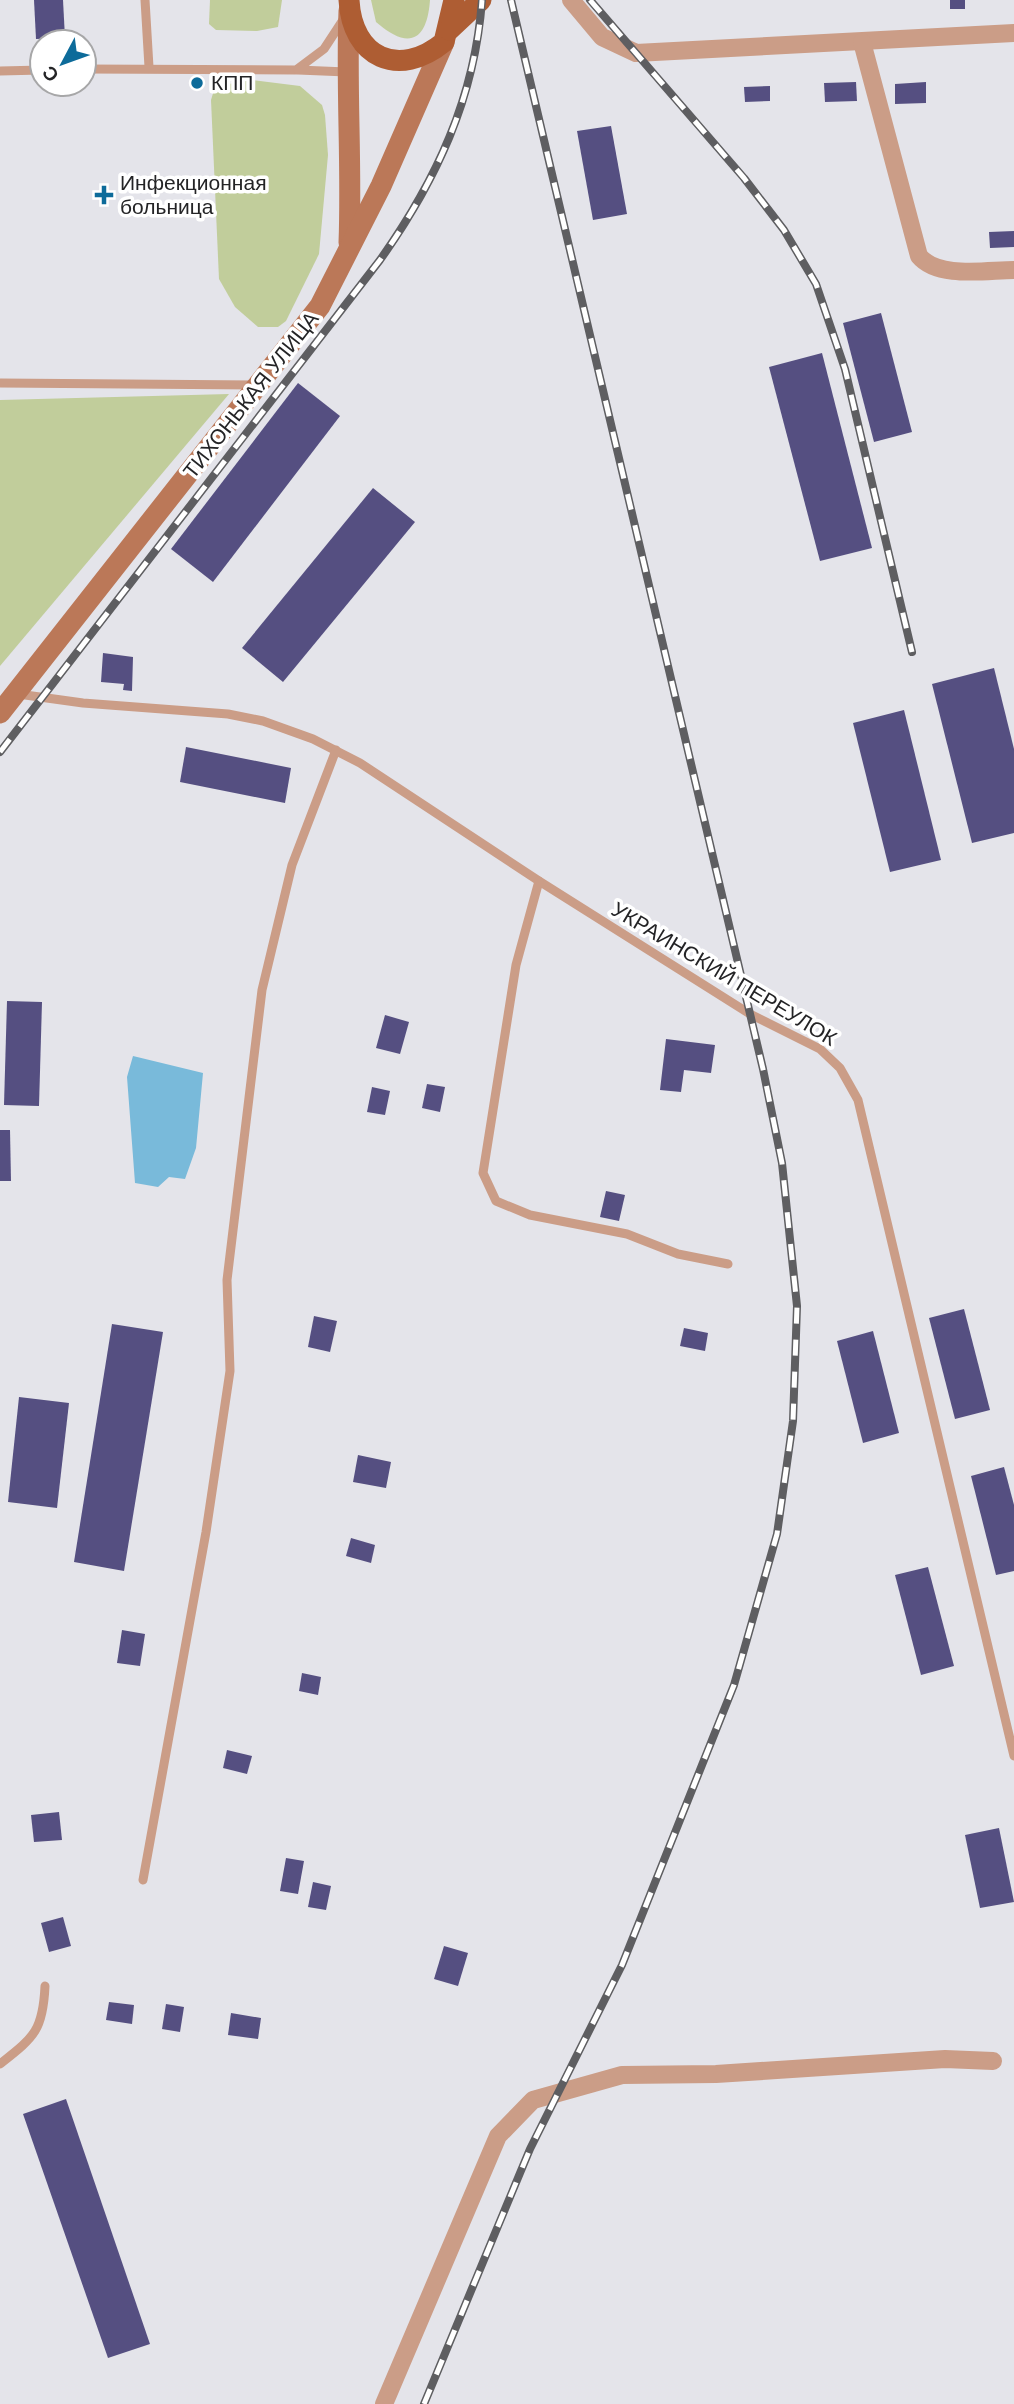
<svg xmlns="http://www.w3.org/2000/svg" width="1014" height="2404" font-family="Arial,sans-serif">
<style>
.green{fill:#c1cd9b}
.water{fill:#79bada}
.building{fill:#554f81}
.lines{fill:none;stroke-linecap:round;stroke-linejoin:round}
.lane{stroke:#cb9d87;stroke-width:9}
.street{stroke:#cb9d87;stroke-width:18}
.secondary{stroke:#bb7858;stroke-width:21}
.primary{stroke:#ae5d33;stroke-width:21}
.rail-casing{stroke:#5e5e61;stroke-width:8}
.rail{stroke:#fff;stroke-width:5;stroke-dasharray:16;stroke-linecap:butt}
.poi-dot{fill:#0d6b9a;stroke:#fff;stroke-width:2.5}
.labels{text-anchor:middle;stroke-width:7;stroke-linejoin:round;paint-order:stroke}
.poi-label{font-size:21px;fill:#242426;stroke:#fff;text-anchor:start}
.street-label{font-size:21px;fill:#242426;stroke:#fff}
</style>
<rect width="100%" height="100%" fill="#e4e4ea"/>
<g class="green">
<polygon points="210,0 282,0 278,27 257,31 216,30 209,24"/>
<path d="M371 0H430C427 42 408 50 376 22Z"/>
<polygon points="252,80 300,86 322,105 325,115 328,155 319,254 286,321 278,327 258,327 235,307 219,279 211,100 214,90 223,85"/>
<polygon points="229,394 0,666 0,400"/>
</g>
<polygon class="water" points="133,1056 203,1073 196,1148 185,1179 169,1177 158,1187 135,1183 127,1077"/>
<g class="building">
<polygon points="34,0 63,0 65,38 36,39"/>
<rect x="950" y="0" width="15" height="9"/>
<polygon points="856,82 857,101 825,102 824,83"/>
<polygon points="926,82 926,103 895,104 895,84"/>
<polygon points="770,86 770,101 745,102 744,87"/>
<polygon points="611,126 627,214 593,220 577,131"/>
<polygon points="1014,231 1014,247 990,248 989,232"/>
<polygon points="881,313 912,432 874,442 843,323"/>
<polygon points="822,353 872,548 820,561 769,367"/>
<polygon points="298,383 340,416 213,582 171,549"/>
<polygon points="373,488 415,522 283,682 242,648"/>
<polygon points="103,653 133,657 132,691 123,690 124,684 101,682"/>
<polygon points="994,668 1014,749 1014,833 972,843 932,684"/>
<polygon points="904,710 941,860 890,872 853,723"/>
<polygon points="186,747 291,768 285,803 180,782"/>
<polygon points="7,1001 42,1002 39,1106 4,1105"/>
<polygon points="385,1015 409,1022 400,1054 376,1048"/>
<polygon points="666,1039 715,1045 711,1073 684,1070 681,1092 660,1090"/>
<polygon points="427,1084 445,1087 440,1112 422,1108"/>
<polygon points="372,1087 390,1091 385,1115 367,1112"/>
<polygon points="0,1130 10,1130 11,1181 0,1181"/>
<polygon points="606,1191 625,1195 619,1221 600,1217"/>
<polygon points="964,1309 990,1410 955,1419 929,1318"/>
<polygon points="314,1316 337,1321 330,1352 308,1347"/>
<polygon points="112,1324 163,1332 124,1571 74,1562"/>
<polygon points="684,1328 708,1333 705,1351 680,1346"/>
<polygon points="873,1331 899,1433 863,1443 837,1341"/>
<polygon points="19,1397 69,1403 57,1508 8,1502"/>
<polygon points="358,1455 391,1462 386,1488 353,1482"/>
<polygon points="1004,1467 1014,1505 1014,1571 996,1575 971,1476"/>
<polygon points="351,1538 375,1545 371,1563 346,1556"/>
<polygon points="928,1567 954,1666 921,1675 895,1575"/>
<polygon points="122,1630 145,1634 140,1666 117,1663"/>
<polygon points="302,1673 321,1677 318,1695 299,1691"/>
<polygon points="227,1750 252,1756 247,1774 223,1768"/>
<polygon points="59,1812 62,1840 34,1842 31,1815"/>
<polygon points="999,1828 1014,1902 980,1908 965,1835"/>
<polygon points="286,1858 304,1861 298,1894 280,1891"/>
<polygon points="313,1882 331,1886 326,1910 308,1907"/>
<polygon points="63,1917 71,1946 49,1952 41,1923"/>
<polygon points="444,1946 468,1953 458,1986 434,1979"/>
<polygon points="109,2002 134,2005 132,2024 106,2020"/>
<polygon points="166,2004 184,2007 180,2032 162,2029"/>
<polygon points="231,2013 261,2018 258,2039 228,2035"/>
<polygon points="66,2099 150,2344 108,2358 23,2114"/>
</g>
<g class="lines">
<g class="lane">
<polyline points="145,0 149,67"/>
<polyline points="84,69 296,70 324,49 343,20"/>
<polyline points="298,70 347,72"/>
<polyline points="0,71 42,70"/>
<polyline points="0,383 255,385"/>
<polyline points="18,694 83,703 228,714 263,721 313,739 360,763 539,881 750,1014 820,1049 840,1068 858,1100 1014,1756"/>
<polyline points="539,881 516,965 483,1173 496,1201 530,1215 627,1234 678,1254 728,1264"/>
<polyline points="143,1880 206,1532 230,1371 227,1280 262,990 292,865 336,750"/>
<path d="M0 2064C34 2037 43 2031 45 1986"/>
</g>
<g class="street">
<polyline points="571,0 602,37 636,53 1014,33"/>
<path d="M862 42 919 256C938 279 987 270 1014 270"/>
<polyline points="384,2404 498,2136 533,2100 622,2075 716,2074 945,2059 993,2061"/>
</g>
<g class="secondary">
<path d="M349 243C352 165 346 88 349 11"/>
<polyline points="0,713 320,306 381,186 444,42"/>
</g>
<g class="primary">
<path d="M349 0C352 58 399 79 444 42L454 0"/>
<polyline points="449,30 481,0"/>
</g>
<defs>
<g id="rail">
<polyline points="590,0 744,178 784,230 816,284 845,369 912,652"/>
<path d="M0 752 380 260C436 181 475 98 482 0"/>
<polyline points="424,2404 530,2149 622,1965 734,1685 777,1534 793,1421 797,1306 782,1163 763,1069 511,0"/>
</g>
</defs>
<use href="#rail" class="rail-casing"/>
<use href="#rail" class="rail"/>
</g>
<g class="poi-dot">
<circle cx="197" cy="83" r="7"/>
<path d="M100.5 184.5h7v7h7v7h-7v7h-7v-7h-7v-7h7z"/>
</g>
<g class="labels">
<g class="poi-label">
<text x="211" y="90">КПП</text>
<text x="120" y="190">Инфекционная<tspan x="120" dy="24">больница</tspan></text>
</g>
<g class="street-label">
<text transform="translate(251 395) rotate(-52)" y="7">ТИХОНЬКАЯ УЛИЦА</text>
<text transform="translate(724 974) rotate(31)" y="7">УКРАИНСКИЙ ПЕРЕУЛОК</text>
</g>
</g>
<g transform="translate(63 63) rotate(229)"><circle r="33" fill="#ffffff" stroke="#a7a7a8" stroke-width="2"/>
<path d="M0-5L12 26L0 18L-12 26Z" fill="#0d6b9a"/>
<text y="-10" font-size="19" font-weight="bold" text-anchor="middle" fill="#242426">С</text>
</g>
</svg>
